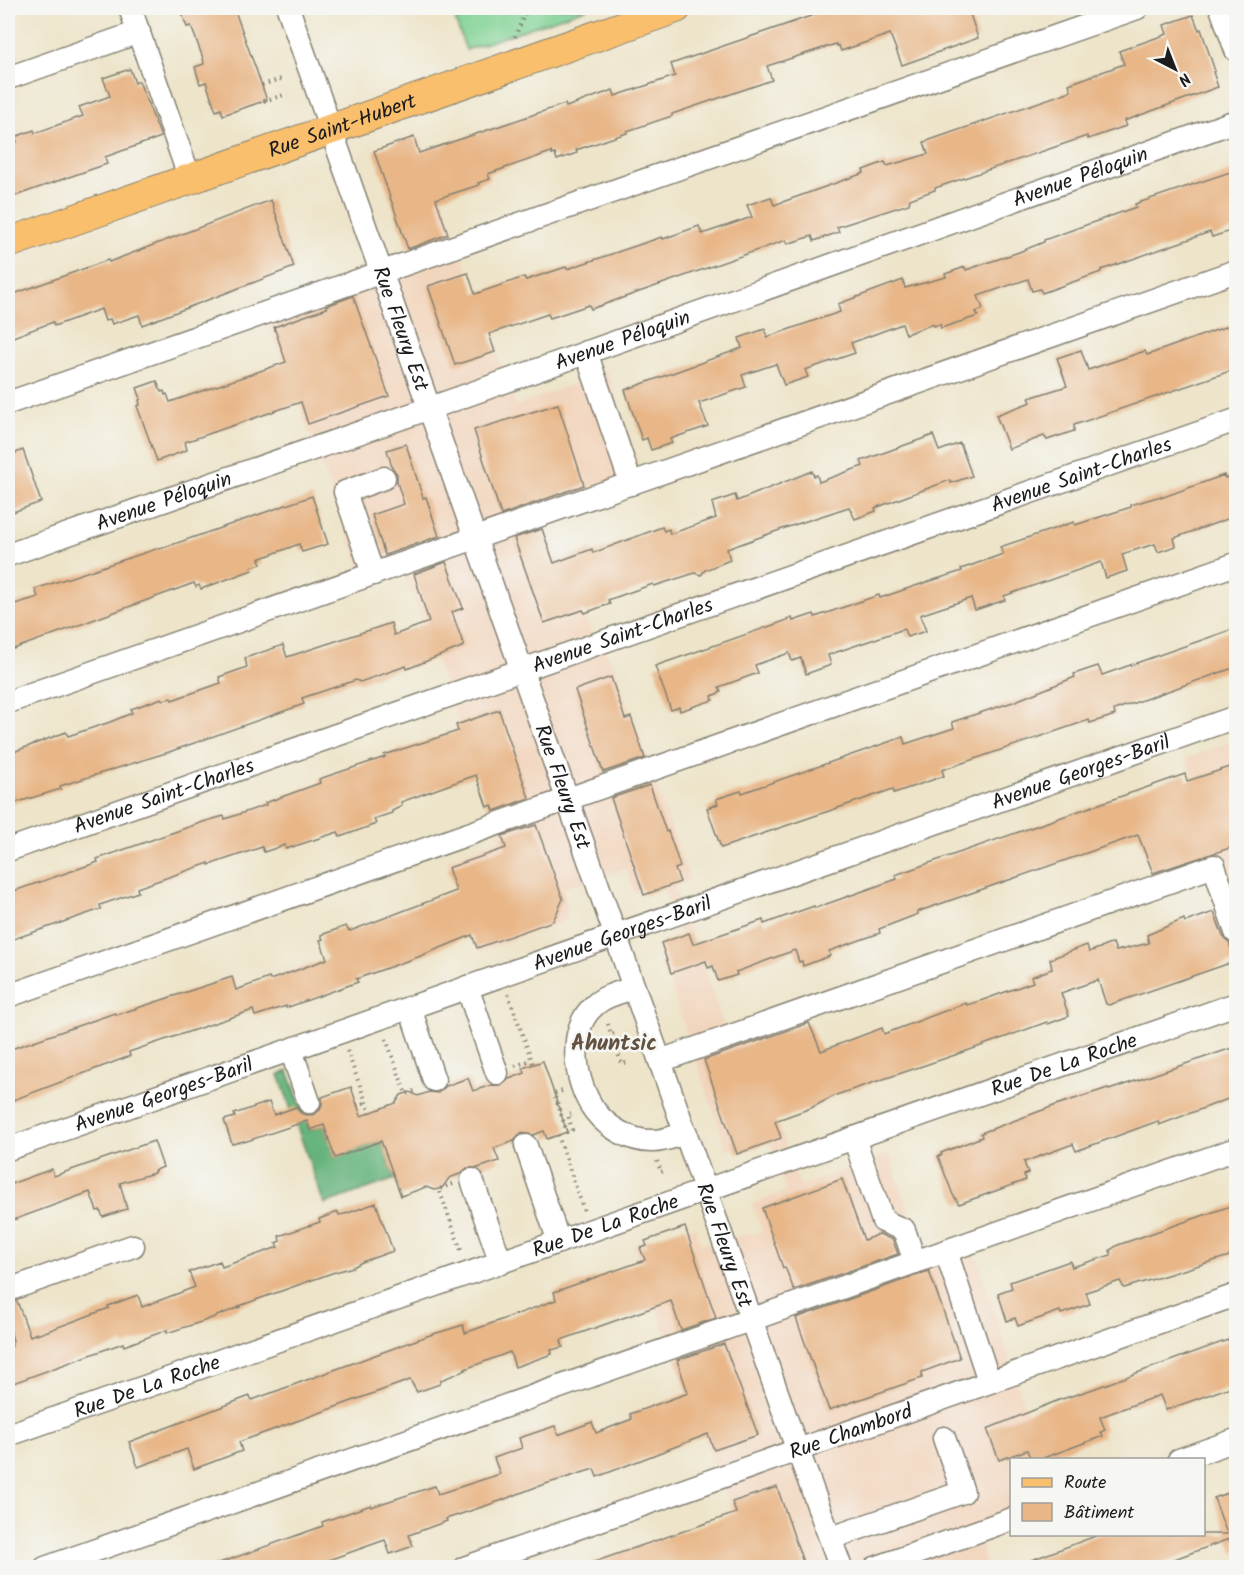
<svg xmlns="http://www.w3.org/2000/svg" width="1244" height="1575" font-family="Kalam,sans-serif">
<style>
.built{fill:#f2d5bd}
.green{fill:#7ed193;stroke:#4d7658;stroke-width:1.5}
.forest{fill:#66b37d;stroke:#41684c;stroke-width:1.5}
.building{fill:#e8b687}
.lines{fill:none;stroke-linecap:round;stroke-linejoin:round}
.minor-casing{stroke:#848072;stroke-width:25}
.major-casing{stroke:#848072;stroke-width:32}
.path{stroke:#848072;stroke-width:4;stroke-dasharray:1.5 4.5;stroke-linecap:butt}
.minor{stroke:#fff;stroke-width:22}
.major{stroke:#f9bf6d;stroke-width:30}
.labels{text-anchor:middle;stroke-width:5;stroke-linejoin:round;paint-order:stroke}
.street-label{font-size:21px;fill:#1c1c1c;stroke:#f6f6f2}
.neighbourhood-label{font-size:22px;font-weight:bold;fill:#635241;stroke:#f6f6f2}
</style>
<rect width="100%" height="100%" fill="#f6f6f2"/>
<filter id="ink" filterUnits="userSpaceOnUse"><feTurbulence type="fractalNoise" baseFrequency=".0167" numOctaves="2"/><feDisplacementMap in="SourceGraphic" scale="12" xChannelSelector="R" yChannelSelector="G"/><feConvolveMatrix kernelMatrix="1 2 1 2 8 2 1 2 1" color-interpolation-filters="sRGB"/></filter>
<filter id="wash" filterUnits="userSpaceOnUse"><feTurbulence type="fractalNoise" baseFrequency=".008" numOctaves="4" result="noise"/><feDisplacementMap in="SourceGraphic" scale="24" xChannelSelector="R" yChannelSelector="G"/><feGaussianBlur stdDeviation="1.35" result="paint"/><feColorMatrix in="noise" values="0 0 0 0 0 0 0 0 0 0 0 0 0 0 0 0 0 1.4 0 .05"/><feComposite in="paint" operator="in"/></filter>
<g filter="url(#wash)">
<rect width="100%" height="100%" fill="#ede4c9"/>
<g class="built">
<polygon points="420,138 516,406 607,371 642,475 541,508 582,615 613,664 690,881 674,887 725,1028 742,1023 800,1186 889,1154 923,1253 974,1249 1042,1459 1012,1460 1011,1522 977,1533 987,1567 752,1567 633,1245 695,1226 701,1244 762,1231 752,1204 786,1192 769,1139 727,1150 657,947 682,939 662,885 634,892 626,868 563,889 568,907 565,921 480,952 447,860 500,839 400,563 363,575 268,323 422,270 378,154"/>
<polygon points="1236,740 1236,912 1186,758"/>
</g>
<polygon class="green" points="451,8 588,8 466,50"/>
<polygon class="forest" points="288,1071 310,1130 324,1125 335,1158 381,1141 395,1179 324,1204 279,1075"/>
<g id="blocks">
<g class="building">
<polygon points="180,8 234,8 267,100 223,115 221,109 216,111 206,82 200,84 195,67 204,64 203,58 191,26 187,27"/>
<polygon points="834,8 968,8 978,38 902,65 890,34 841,51 839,46 837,46 836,44 767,66 772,80 672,114 672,116 627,131 627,133 576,150 577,153 557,160 555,154 552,155 551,152 488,174 490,179 478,183 479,185 436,199 448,234 408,249 374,151 414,137 419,153 565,104 566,107 613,90 615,96 675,76 671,64"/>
<polygon points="1193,15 1199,30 1201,29 1215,71 1213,72 1218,87 1124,121 1126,126 1088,139 1087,136 1055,147 935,188 935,190 910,199 909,204 837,227 839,232 814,241 812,236 787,244 786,240 591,309 589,305 550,318 548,314 489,334 495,352 455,365 428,286 468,273 475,294 524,277 526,280 566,267 567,269 662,237 663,239 699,226 702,234 752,217 747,205 771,197 774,205 864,173 863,170 885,162 887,166 928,154 924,142 1071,91 1069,84 1124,64 1119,51 1167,34 1164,25"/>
<polygon points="130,69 135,83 139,81 161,137 105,157 107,164 66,178 15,196 13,189 8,191 8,145 17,142 15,137 34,130 35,133 83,116 79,107 110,96 103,78"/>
<polygon points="1236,170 1236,229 1212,237 1210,232 1101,270 1101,272 1042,293 1040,289 1032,291 1028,279 978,296 983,309 976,312 978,316 941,328 940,324 934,326 933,324 906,334 902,324 851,343 855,353 805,370 808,377 784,385 776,364 742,375 746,387 699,403 708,426 670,439 672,443 651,450 647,438 642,440 625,390 742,348 739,338 765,329 767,337 816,320 840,312 838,304 903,280 905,288 946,277 945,274 965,267 966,270 1019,252 1044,242 1044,240 1136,207 1135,204"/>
<polygon points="271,200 294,267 142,325 139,315 112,324 110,319 105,321 101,309 54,326 53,322 8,339 8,296 108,260 109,262"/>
<polygon points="353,296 389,396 308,424 301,402 185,442 187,450 157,461 137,406 140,405 139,400 141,399 137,388 157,381 161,392 164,391 165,395 167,394 170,402 286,362 274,327 327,308 326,306"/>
<polygon points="1236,323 1236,369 1074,425 1074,431 1047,440 1044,436 1009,449 996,415 1031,402 1029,398 1067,386 1057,358 1081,350 1088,370 1145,351 1147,355"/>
<polygon points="558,404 584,485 501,515 474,430"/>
<polygon points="933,435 939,451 960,443 972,476 951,483 950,480 875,508 876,511 855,519 849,507 788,527 727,549 730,560 705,570 701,575 695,573 654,586 653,584 608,600 610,604 601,607 585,613 583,610 544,623 514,538 542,529 554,563 592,549 593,553 662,527 664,531 669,529 670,534 716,518 712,503 735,495 737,501 812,471 814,476 817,475 819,482 863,466 861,461"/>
<polygon points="406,444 423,498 426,497 439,536 385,555 372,515 404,504 397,482 397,474 392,467 387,450"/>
<polygon points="23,450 41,502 13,512 8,495 8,456"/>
<polygon points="1236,474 1236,516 1174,538 1176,546 1158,552 1155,544 1122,554 1127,571 1106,578 1101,562 1004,596 1005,600 975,610 971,598 920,615 926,631 907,637 904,629 828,655 831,665 806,674 801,658 792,661 789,653 755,665 758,673 719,687 721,692 712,696 713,700 680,711 679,707 671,710 655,666 779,623 792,618 793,621 814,614 815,617 879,595 880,598 918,585 962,571 961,569 1003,554 1000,547 1074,522 1075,525 1131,507 1130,505 1161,496 1161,498 1224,475 1225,478"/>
<polygon points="312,496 328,544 302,552 299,544 259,559 261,564 251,567 252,570 201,589 199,585 196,587 194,583 8,651 8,606 38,597 35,589 159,548 160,549"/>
<polygon points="446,562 463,608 452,612 464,646 407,669 406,666 360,682 356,680 302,698 304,704 169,752 60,786 61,789 8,805 8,754 66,732 68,736 110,722 132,713 131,709 162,698 163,700 171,698 172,700 221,683 219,677 247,667 245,658 283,645 287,657 391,623 394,635 429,622 414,574"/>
<polygon points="1236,628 1236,667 1114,710 1115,715 1090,723 1089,720 942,770 944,776 894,793 893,789 721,848 707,808 718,804 716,799 741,791 742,793 903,737 905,744 954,728 952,722 1013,702 1075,677 1074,674 1098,666 1102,675"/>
<polygon points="611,677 625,719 631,717 645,758 603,772 575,690"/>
<polygon points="499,710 529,798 494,811 492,805 487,807 476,775 401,802 402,806 392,811 392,813 374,819 376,824 340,837 338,832 286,849 285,845 264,852 262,847 209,865 209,863 137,888 138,892 100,905 101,909 8,941 8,893 98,862 97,859 203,822 224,816 225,819 266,805 265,803 320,783 319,779 385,757 384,755 458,731 456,725"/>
<polygon points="1236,765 1236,846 1153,873 1138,835 917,912 918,914 879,929 880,933 829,951 830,956 803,966 802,961 799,962 795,950 736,972 737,975 718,981 713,966 708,968 706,961 671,973 661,943 689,933 693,944 763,920 764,924 814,906 815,908 897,879 895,875 1125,795 1185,774 1187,781"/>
<polygon points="650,785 666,832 668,831 676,854 680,867 675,869 680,882 644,895 611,798"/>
<polygon points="536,825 563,899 553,921 477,948 472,935 418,957 356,979 358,982 286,1008 286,1006 255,1016 253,1010 129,1052 130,1056 8,1102 8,1050 115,1013 116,1015 232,977 236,990 269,978 270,980 327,959 320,940 323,939 321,935 346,926 348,930 350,931 456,891 448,868 506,848 502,836"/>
<polygon points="1214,912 1223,936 1229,943 1235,959 1232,960 1233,962 1109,1005 1106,1004 1098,980 1061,993 1069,1016 1048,1024 1047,1022 964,1052 836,1095 811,1108 775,1121 781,1138 737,1154 704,1060 809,1023 821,1051 882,1028 884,1034 966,1003 967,1005 983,1000 1033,982 1031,977 1052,969 1050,959 1087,945 1089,952 1113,943 1116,951 1149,943 1147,935 1184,919 1185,922"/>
<polygon points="1232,1048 1236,1061 1236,1096 1159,1125 1158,1121 1076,1151 1073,1144 1024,1162 1028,1173 1024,1175 1026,1180 959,1204 953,1195 938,1156 942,1155 941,1153 982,1137 981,1133 1059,1104 1108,1088 1109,1090"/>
<polygon points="543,1061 567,1132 547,1139 544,1131 533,1135 521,1133 514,1141 494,1148 499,1161 478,1168 467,1168 460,1174 449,1178 443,1187 439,1189 434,1190 426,1187 401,1196 381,1141 335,1158 324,1125 310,1130 307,1121 244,1142 244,1141 232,1144 224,1120 235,1117 234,1114 269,1102 274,1115 296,1107 301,1113 307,1115 313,1115 320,1110 322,1104 322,1097 351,1087 361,1116 396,1103 401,1095 410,1092 418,1096 429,1092 438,1093 446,1086 468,1078 473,1091 491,1085 501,1086 509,1079 525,1073 523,1068"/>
<polygon points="154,1141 163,1167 154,1171 154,1173 120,1183 127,1209 103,1217 100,1210 97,1211 90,1192 8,1222 8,1185 52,1169 54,1176"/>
<polygon points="842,1179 864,1240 879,1234 893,1240 898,1254 794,1290 785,1267 783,1268 762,1208"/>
<polygon points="376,1203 393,1251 362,1262 353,1267 332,1273 239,1306 240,1307 204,1321 167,1333 167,1330 124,1346 123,1343 8,1385 8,1348 12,1346 11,1342 13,1341 8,1320 8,1303 17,1301 30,1336 37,1333 37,1335 109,1308 108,1306 138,1295 142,1307 195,1287 189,1272 220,1261 222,1267 278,1247 276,1243 280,1241 279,1236 320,1222 319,1219 338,1212 339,1215 345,1214"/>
<polygon points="1236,1204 1236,1254 1124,1288 1120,1281 1086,1292 1090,1304 1061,1314 1060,1311 1018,1326 1015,1318 1007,1321 998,1293 1012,1288 1010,1282 1070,1261 1072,1267 1111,1255 1110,1250 1118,1245"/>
<polygon points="685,1227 716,1318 681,1330 671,1301 561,1340 563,1347 551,1350 552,1354 515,1367 510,1352 465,1369 466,1370 441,1380 440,1384 417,1392 410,1380 239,1442 242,1451 194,1469 187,1449 138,1467 129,1442 250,1396 252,1400 427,1336 463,1325 465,1333 556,1300 554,1292 645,1260 640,1248 647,1246 645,1241"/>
<polygon points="929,1271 960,1358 922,1372 922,1378 829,1410 796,1318"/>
<polygon points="1236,1337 1236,1385 1166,1410 1160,1395 1100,1417 1105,1430 1101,1432 1103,1436 1038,1460 1031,1460 1027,1450 999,1460 987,1429 1059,1400 1090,1390"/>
<polygon points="724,1344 758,1435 714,1450 708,1434 597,1477 594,1469 536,1487 500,1501 446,1519 447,1521 409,1535 413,1546 390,1554 385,1540 306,1568 215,1568 214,1565 323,1526 322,1522 371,1505 371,1507 435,1486 438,1494 500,1474 494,1458 522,1448 519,1438 555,1426 558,1435 592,1422 596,1433 632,1419 630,1414 688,1393 677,1360"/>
<polygon points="777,1487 805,1568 585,1568 585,1565 736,1513 732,1502"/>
<polygon points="1236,1490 1236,1553 1234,1554 1229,1539 1150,1568 1018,1568 1018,1565 1101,1534 1227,1534 1214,1498"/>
</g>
</g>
</g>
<g filter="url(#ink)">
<use href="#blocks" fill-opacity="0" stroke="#848072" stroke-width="1.5"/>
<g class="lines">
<defs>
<g id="minor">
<polyline points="130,8 190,179"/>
<path id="s1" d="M288 8 786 1418 841 1568"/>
<polyline points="1221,8 1236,50"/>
<polyline points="8,78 139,32"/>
<polyline points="586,352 631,484"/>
<polyline points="8,403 1137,8"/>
<path id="s2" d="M8 555 456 399 1236 121"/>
<polyline points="373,574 345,492 384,478"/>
<path d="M8 702C417 558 827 415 1236 271"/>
<path id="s3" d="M8 850 1236 420"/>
<polyline points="467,987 497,1073"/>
<path d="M634 988C622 992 606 995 596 1004 566 1028 574 1083 595 1111 607 1127 630 1141 651 1141 663 1142 675 1136 686 1133"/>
<polyline points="8,996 1236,564"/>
<polyline points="410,1008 434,1080"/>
<polyline points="291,1050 309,1102"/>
<polyline points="660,1061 1214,866 1236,932"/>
<polyline points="854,1138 883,1221 904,1230 915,1262"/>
<polyline points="526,1146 559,1242"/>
<path id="s4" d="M8 1149 1236 717"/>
<polyline points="472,1180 501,1263"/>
<polyline points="946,1251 989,1381"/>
<polyline points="8,1290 133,1246"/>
<path id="s5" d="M8 1435 1236 1004"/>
<polyline points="1179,1460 1236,1440"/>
<polyline points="831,1538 963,1492 944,1438"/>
<polyline points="45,1568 1236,1149"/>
<path id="s6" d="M464 1568 1236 1295"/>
<polyline points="875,1568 1012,1519"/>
</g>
<g id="major">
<path id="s7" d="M8 243 676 8"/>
</g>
</defs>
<use href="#minor" class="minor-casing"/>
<use href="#major" class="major-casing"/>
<g class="path">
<polyline points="515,37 527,8"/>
<polyline points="262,85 281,79"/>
<polyline points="264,101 287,94"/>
<polyline points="508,994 533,1064"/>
<polyline points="608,1024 611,1034 617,1032"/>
<polyline points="386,1039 406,1094 417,1090"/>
<polyline points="624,1049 617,1051 622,1064 628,1062"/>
<polyline points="347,1051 370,1113"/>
<polyline points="515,1066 532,1060"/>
<polyline points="562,1091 554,1094 567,1132 572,1130 568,1115 571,1114"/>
<polyline points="357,1105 366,1102"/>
<polyline points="558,1135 584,1211"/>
<polyline points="657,1161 661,1172 666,1170"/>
<polyline points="453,1184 439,1189 462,1253"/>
</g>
<use href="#minor" class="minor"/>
<use href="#major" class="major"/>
</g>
</g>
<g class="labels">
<g class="street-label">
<text dy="7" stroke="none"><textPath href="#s7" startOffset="354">Rue Saint-Hubert</textPath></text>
<text dy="7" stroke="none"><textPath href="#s2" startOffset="1137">Avenue Péloquin</textPath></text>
<text dy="7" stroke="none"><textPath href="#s1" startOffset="340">Rue Fleury Est</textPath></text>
<text dy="7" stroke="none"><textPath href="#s2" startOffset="651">Avenue Péloquin</textPath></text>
<text dy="7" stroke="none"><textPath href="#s3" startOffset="1137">Avenue Saint-Charles</textPath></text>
<text dy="7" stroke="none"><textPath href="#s2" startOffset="165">Avenue Péloquin</textPath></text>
<text dy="7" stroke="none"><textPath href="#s3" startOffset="651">Avenue Saint-Charles</textPath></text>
<text dy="7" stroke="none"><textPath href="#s4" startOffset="1137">Avenue Georges-Baril</textPath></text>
<text dy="7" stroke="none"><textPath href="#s1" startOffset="826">Rue Fleury Est</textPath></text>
<text dy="7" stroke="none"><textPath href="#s3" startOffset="165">Avenue Saint-Charles</textPath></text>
<text dy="7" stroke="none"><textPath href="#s4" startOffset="651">Avenue Georges-Baril</textPath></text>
<text dy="7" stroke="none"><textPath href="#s5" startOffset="1119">Rue De La Roche</textPath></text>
<text dy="7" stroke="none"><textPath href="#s4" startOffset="165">Avenue Georges-Baril</textPath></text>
<text dy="7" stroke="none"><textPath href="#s5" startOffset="633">Rue De La Roche</textPath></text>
<text dy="7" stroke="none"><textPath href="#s1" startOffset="1312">Rue Fleury Est</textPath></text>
<text dy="7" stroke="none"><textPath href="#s5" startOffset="147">Rue De La Roche</textPath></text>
<text dy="7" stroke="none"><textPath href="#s6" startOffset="410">Rue Chambord</textPath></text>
</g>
<g class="neighbourhood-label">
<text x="614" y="1050">Ahuntsic</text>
</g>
</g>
<rect width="1244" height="1575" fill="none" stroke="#f6f6f2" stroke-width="30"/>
<rect x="1010" y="1458" width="195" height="78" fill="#f6f6f2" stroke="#9f9f9c" stroke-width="1.5"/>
<rect x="1022" y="1478" width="30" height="9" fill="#f9bf6d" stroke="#9f9f9c" stroke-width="1.5"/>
<text x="1064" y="1488" font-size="18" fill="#1c1c1c">Route</text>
<rect x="1022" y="1503" width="30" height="18" fill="#e8b687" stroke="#9f9f9c" stroke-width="1.5"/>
<text x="1064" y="1518" font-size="18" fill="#1c1c1c">Bâtiment</text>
<g transform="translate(1175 69) rotate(138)" stroke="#f6f6f2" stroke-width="4.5" paint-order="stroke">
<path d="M0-4.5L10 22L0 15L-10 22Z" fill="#1c1c1c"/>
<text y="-9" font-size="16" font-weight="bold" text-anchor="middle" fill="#1c1c1c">N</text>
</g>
</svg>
